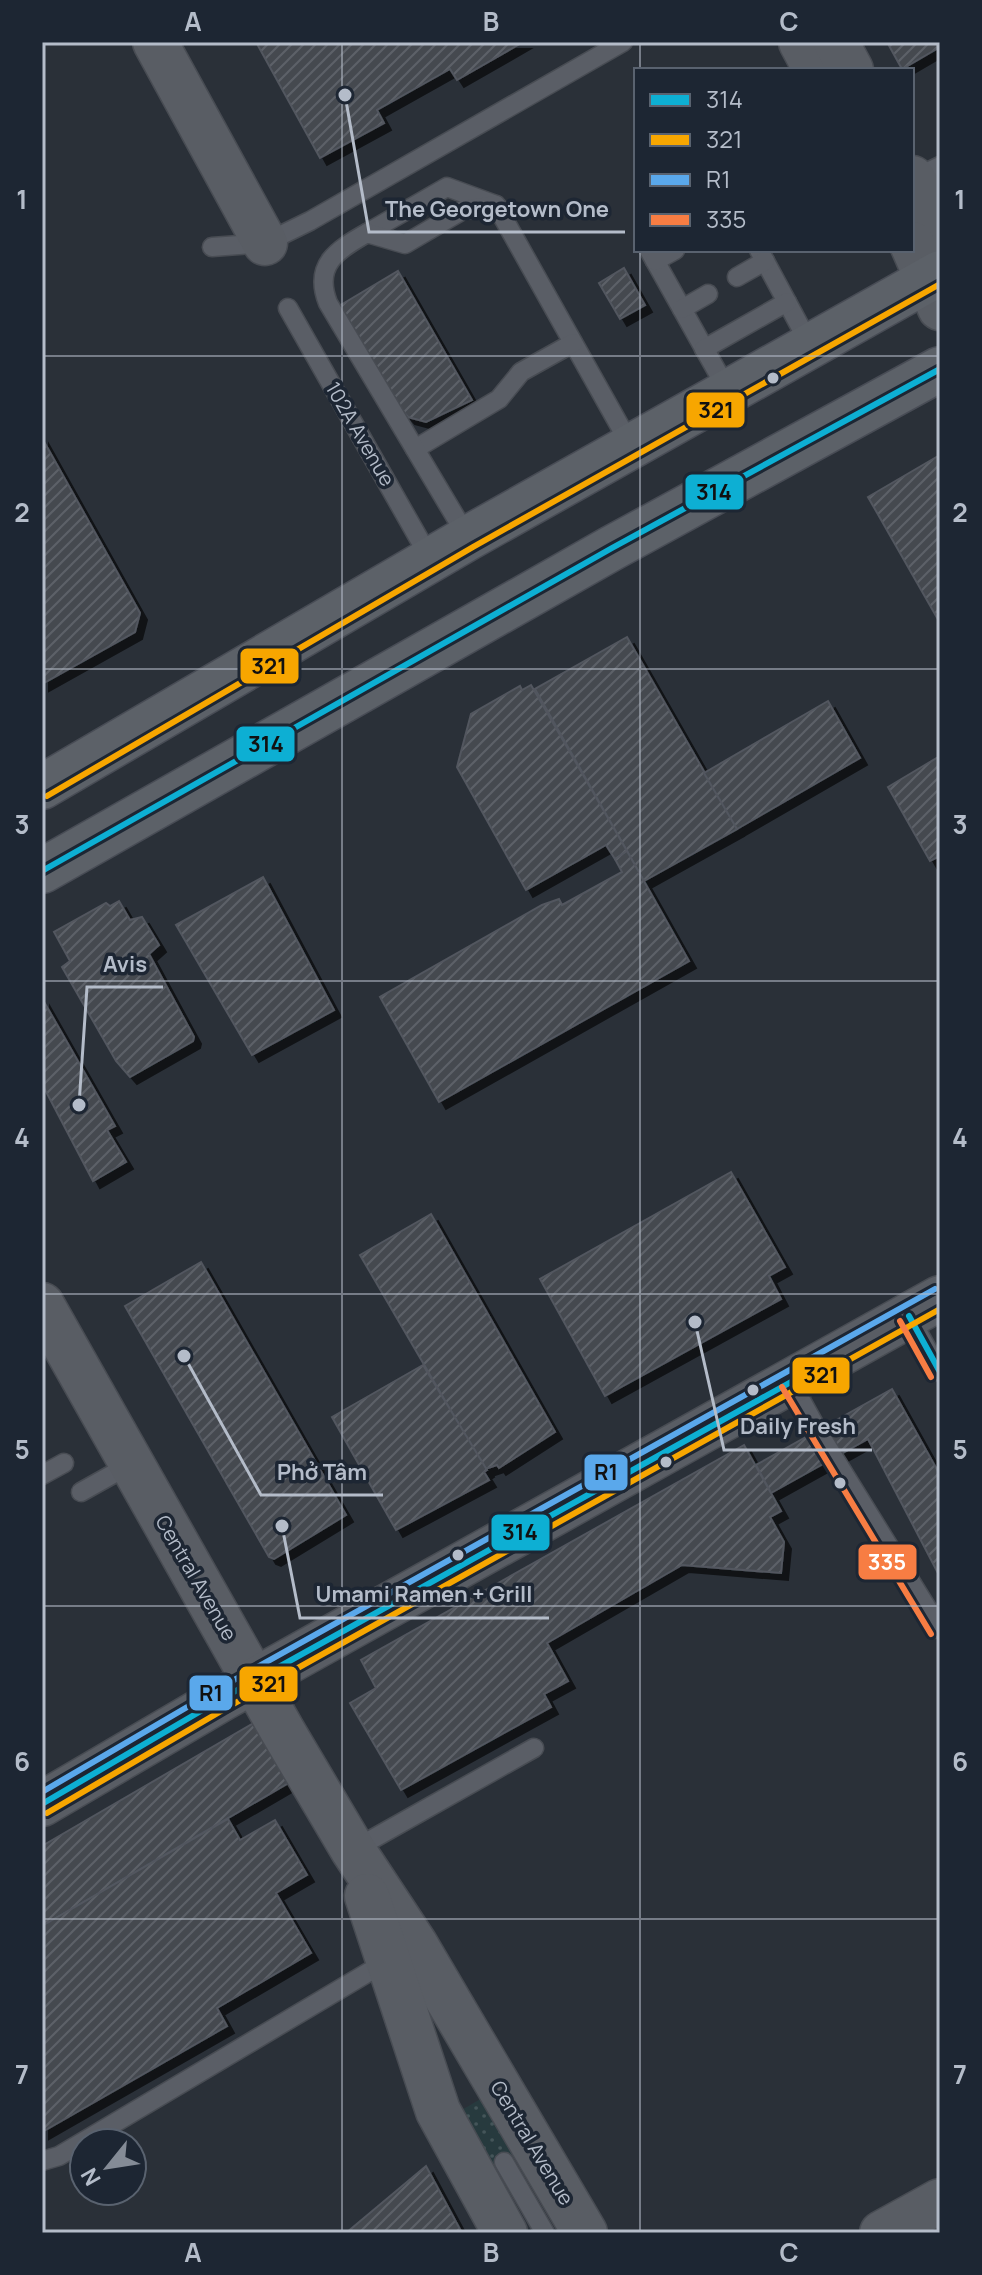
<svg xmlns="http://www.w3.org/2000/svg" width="982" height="2275" font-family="Manrope,sans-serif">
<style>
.garden{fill:url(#garden-dots)}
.building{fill:url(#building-hatch);stroke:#52575f;stroke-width:2;filter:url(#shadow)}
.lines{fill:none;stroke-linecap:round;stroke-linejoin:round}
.lane-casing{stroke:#484c53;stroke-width:21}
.secondary-casing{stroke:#484c53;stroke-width:47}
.primary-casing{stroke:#484c55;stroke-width:47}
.lane{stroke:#5a5e66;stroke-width:18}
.secondary{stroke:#595d64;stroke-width:44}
.primary{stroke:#5c6168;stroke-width:44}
.bus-1-casing{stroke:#1d2633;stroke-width:12}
.bus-2-casing{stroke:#1d2633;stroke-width:12}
.bus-3-casing{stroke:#1d2633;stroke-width:12}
.bus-4-casing{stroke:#1d2633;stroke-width:12}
.bus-1{stroke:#0dafd3;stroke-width:6}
.bus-2{stroke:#f7a600;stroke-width:6}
.bus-3{stroke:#5aa8eb;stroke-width:6}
.bus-4{stroke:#f77d43;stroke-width:6}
.grid{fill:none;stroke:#b4bcc9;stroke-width:2;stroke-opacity:0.55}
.bus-dot{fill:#b4bcc9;stroke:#1d2633;stroke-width:3}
.labels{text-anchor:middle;stroke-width:7;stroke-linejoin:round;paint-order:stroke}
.street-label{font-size:20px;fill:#b4bcc9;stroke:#1d2633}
.leader{fill:none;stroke:#b4bcc9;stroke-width:3}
.callout-dot{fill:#b4bcc9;stroke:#1d2633;stroke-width:3}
.callout-label{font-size:22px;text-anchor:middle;font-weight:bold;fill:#b4bcc9;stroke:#1d2633;stroke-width:7;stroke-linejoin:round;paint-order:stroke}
.line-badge{stroke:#1d2633;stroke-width:3}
.badge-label{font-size:22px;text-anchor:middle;font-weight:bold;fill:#fff}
.pale-badge-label{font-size:22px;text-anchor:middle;font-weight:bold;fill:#111}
.neatline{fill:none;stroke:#b4bcc9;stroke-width:3}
.grid-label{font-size:26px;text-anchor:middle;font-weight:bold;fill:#b4bcc9}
</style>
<defs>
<pattern id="garden-dots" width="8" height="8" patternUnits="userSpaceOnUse" patternTransform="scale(2)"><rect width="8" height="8" fill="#273a3e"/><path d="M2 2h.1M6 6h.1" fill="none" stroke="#445559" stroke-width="1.8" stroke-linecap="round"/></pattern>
<pattern id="building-hatch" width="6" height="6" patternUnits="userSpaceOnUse" patternTransform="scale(2)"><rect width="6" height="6" fill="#444950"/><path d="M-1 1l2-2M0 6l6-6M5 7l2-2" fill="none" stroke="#5d6168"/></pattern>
<filter id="shadow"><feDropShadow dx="7" dy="7" stdDeviation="0" flood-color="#0009"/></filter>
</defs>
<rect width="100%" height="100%" fill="#2a3038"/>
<polygon class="garden" points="489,2094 521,2152 488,2171 455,2114"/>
<g class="building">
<polygon points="256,42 523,42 457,80 450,69 377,110 384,123 320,158"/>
<polygon points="887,42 940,42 940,47 902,69"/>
<polygon points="624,268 645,305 620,319 599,283"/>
<polygon points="398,271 472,400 426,422 408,417 394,401 339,306"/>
<polygon points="42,438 140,613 135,632 42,684"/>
<polygon points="940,455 940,623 868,497"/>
<polygon points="627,637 737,829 644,881 535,689"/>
<polygon points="531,685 627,851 615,859 606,845 526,890 457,767 471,714 520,686 522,690"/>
<polygon points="828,701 860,758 737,829 704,773"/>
<polygon points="940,756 940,856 930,861 888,787"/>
<polygon points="627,851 689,961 439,1102 380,997 542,905 559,899 562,905 622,872 615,859"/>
<polygon points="263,877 334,1010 252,1055 176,925"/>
<polygon points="119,901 130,920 142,917 159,945 149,954 194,1037 193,1041 130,1077 116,1061 62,967 70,961 54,932 106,903 110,906"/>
<polygon points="43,1000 115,1126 107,1130 126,1162 93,1181 42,1084"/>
<polygon points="731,1172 785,1267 769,1276 781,1299 605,1396 540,1279"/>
<polygon points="431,1214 555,1432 499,1468 497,1465 485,1469 360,1255"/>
<polygon points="201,1262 346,1515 274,1559 269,1557 125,1306"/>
<polygon points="423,1365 487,1470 484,1472 489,1480 396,1530 332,1417"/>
<polygon points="892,1389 940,1475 940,1577 868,1439 771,1493 756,1465"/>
<polygon points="744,1445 781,1511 770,1517 784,1542 781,1573 682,1565 547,1643 568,1681 544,1694 551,1707 401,1790 350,1703 376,1688 361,1660"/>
<polygon points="264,1717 299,1777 42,1926 42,1846"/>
<polygon points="228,1819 240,1840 275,1820 307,1875 276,1893 311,1953 217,2008 227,2026 42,2132 42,1926"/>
<polygon points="426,2166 462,2233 346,2233"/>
</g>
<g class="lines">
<defs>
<g id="lane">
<polyline points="913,179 940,166"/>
<polyline points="367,233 447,187 496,205 631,446"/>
<polyline points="212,247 265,243 310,221 623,42"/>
<polyline points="649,250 728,391"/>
<polyline points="759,250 810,345"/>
<polyline points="655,261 675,250"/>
<polyline points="737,277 765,261"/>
<polyline points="288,308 431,560"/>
<polyline points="682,309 708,294"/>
<polyline points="704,349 787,302"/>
<polyline points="415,449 499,399 521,372 573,343"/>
<path d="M468 538 328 303C313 265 337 250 367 233L405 244 463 210 496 205"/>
<polyline points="909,1316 940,1372"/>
<polyline points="791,1382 823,1440 940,1629"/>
<polyline points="42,1475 64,1463"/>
<polyline points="81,1492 131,1464"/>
<polyline points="353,1850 534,1748"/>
<polyline points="42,2161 59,2156 389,1960"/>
<polyline points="504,2162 545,2233"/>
</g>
<g id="secondary">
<polyline points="155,42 265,243"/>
<polyline points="801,42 816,70"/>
<polyline points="836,42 851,70"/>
<polyline points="912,178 940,227"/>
<polyline points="912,244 940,308"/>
<polyline points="42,1305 282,1730 353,1850 415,1944 585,2233"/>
<polyline points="42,1804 223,1698 940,1298"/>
<polyline points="367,1896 438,2111 505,2233"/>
<polyline points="882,2233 940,2201"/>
</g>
<g id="primary">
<polyline points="42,787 468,538 940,273"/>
<polyline points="42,871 612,548 940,369"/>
</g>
</defs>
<use href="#lane" class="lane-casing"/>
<use href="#secondary" class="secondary-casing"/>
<use href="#primary" class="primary-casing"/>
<use href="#lane" class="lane"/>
<use href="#secondary" class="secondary"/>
<use href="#primary" class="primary"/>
<defs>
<g id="bus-1">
<polyline points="42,871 612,548 940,369"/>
<polyline points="909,1316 940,1372"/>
<polyline points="42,1804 223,1698 791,1382"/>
</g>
<g id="bus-2">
<polyline points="47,796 473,547 940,284"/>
<polyline points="47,1813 228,1707 940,1309"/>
</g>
<polyline id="bus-3" points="42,1792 218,1689 935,1289"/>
<g id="bus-4">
<polyline points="900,1321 931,1377"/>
<polyline points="782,1387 931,1634"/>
</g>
</defs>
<use href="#bus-1" class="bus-1-casing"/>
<use href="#bus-2" class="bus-2-casing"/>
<use href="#bus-3" class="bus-3-casing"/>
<use href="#bus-4" class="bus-4-casing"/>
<use href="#bus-1" class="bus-1"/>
<use href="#bus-2" class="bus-2"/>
<use href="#bus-3" class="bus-3"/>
<use href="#bus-4" class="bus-4"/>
</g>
<path class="grid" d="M342 42V2233M640 42V70M640 250V2233M42 356H940M42 669H940M42 981H940M42 1294H940M42 1606H940M42 1919H940"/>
<g class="bus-dot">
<circle cx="773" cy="378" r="7"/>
<circle cx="753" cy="1390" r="7"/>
<circle cx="666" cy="1462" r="7"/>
<circle cx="840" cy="1483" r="7"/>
<circle cx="458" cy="1555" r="7"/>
</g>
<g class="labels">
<g class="street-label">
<text transform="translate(360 434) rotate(60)" y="7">102A Avenue</text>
<text transform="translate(196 1578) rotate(60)" y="7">Central Avenue</text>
<text transform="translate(532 2143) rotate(59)" y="7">Central Avenue</text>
</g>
</g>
<path class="leader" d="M345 95L369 232H625M79 1105L87 987H163M695 1322L724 1450H872M184 1356L261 1495H383M282 1526L300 1618H549"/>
<g class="callout-dot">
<circle cx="345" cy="95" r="8"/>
<circle cx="79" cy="1105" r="8"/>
<circle cx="695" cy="1322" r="8"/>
<circle cx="184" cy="1356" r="8"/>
<circle cx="282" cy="1526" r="8"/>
</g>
<g class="callout-label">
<text x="497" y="217">The Georgetown One</text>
<text x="125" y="972">Avis</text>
<text x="798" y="1434">Daily Fresh</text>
<text x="322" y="1480">Phở Tâm</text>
<text x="424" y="1602">Umami Ramen + Grill</text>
</g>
<g class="line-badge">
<rect x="685" y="391" width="61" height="38" rx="8" fill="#f7a600"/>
<rect x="684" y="473" width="61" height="38" rx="8" fill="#0dafd3"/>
<rect x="239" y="647" width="61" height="38" rx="8" fill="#f7a600"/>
<rect x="235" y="725" width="61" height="38" rx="8" fill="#0dafd3"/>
<rect x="791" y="1356" width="60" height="39" rx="8" fill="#f7a600"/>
<rect x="583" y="1453" width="46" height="39" rx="8" fill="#5aa8eb"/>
<rect x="490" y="1513" width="61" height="39" rx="8" fill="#0dafd3"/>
<rect x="857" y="1543" width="61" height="38" rx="8" fill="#f77d43"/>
<rect x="238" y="1665" width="61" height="38" rx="8" fill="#f7a600"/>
<rect x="188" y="1674" width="46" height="38" rx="8" fill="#5aa8eb"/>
</g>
<g class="badge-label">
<text x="887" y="1570">335</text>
</g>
<g class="pale-badge-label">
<text x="716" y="418">321</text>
<text x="714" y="500">314</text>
<text x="269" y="674">321</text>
<text x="266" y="752">314</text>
<text x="821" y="1383">321</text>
<text x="606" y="1480">R1</text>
<text x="520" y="1540">314</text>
<text x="269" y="1692">321</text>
<text x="211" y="1701">R1</text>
</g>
<rect width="982" height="2275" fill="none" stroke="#1d2633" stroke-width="88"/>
<rect x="634" y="68" width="280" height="184" fill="#1d2633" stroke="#59626f" stroke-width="2"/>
<rect x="650" y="94" width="40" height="12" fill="#0dafd3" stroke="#59626f" stroke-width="2"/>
<text x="706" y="108" font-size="24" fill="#b4bcc9">314</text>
<rect x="650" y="134" width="40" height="12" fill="#f7a600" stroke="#59626f" stroke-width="2"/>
<text x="706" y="148" font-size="24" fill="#b4bcc9">321</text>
<rect x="650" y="174" width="40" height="12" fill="#5aa8eb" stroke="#59626f" stroke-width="2"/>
<text x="706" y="188" font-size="24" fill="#b4bcc9">R1</text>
<rect x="650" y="214" width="40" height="12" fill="#f77d43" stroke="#59626f" stroke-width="2"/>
<text x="706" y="228" font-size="24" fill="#b4bcc9">335</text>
<g transform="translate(108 2167) rotate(240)"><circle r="38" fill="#1d2633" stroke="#59626f" stroke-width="2"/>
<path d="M0-6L14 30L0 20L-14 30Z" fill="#848b96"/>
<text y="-12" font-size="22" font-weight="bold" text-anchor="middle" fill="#b4bcc9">N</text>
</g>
<rect x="44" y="44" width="894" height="2187" class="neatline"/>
<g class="grid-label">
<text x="193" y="31">A</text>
<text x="491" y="31">B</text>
<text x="789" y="31">C</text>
<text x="22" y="209">1</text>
<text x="960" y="209">1</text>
<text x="22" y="522">2</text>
<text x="960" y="522">2</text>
<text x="22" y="834">3</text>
<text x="960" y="834">3</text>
<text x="22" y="1147">4</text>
<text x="960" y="1147">4</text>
<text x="22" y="1459">5</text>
<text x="960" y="1459">5</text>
<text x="22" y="1771">6</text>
<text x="960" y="1771">6</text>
<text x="22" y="2084">7</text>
<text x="960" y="2084">7</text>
<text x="193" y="2262">A</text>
<text x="491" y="2262">B</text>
<text x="789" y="2262">C</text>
</g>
</svg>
